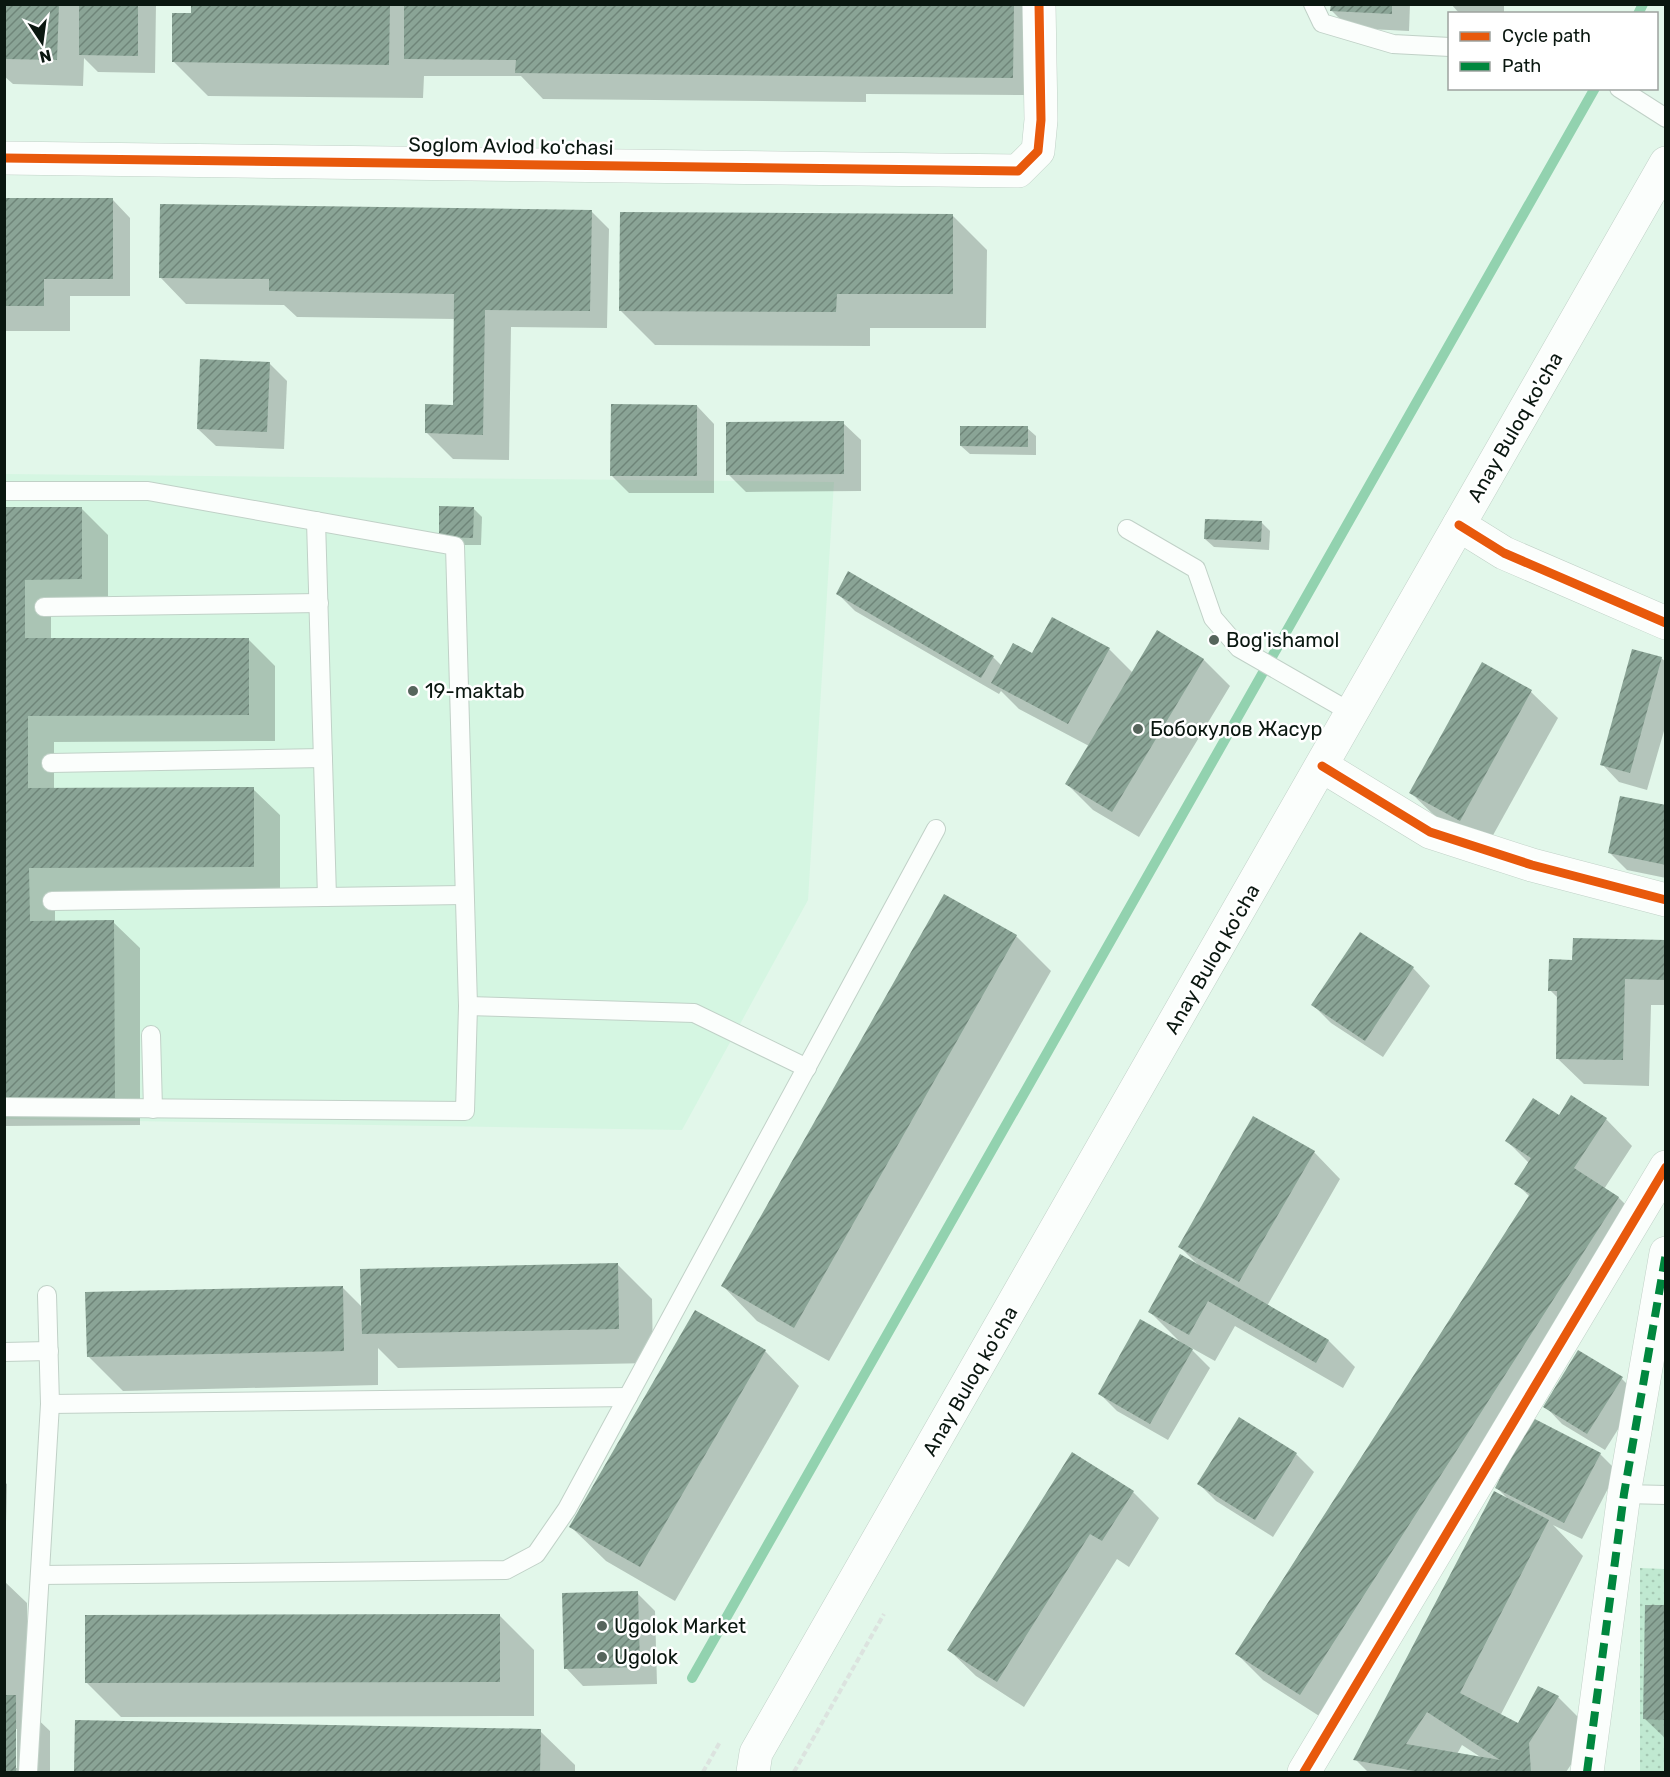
<svg xmlns="http://www.w3.org/2000/svg" width="1670" height="1777" font-family="Rubik,sans-serif">
<style>
.built{fill:#d5f6e2}
.grass{fill:url(#grass-dots)}
.shadow{fill:#0003;fill-rule:evenodd}
.lines{fill:none;stroke-linecap:round;stroke-linejoin:round}
.stream{stroke:#92d2af;stroke-width:10}
.building{fill:url(#building-hatch);fill-rule:evenodd}
.service-casing{stroke:#c0d1c7;stroke-width:20}
.minor-casing{stroke:#c0d1c7;stroke-width:34}
.secondary-casing{stroke:#c0d1c7;stroke-width:34}
.path{stroke:#dce3df;stroke-width:4;stroke-dasharray:6 3;stroke-linecap:butt}
.service{stroke:#fbfefc;stroke-width:18}
.minor{stroke:#fbfefc;stroke-width:33}
.secondary{stroke:#fbfefc;stroke-width:33}
.quiet{stroke:#00873e;stroke-width:8;stroke-dasharray:15 8;stroke-linecap:butt}
.cycleway-casing{stroke:#fff;stroke-width:13}
.cycleway{stroke:#e8590c;stroke-width:9}
.poi-dot{fill:#56655c;stroke:#fff;stroke-width:2}
.labels{text-anchor:middle;stroke-width:5;stroke-linejoin:round;paint-order:stroke}
.street-label{font-size:20px;fill:#0a1710;stroke:#fff}
.poi-label{font-size:20px;fill:#0a1710;stroke:#fff;text-anchor:start}
</style>
<defs>
<pattern id="grass-dots" width="8" height="8" patternUnits="userSpaceOnUse" patternTransform="scale(1.5)"><rect width="8" height="8" fill="#c0e9d1"/><path d="M2 2h.1M6 6h.1" fill="none" stroke="#a4c7b2" stroke-width="1.8" stroke-linecap="round"/></pattern>
<pattern id="building-hatch" width="6" height="6" patternUnits="userSpaceOnUse" patternTransform="scale(1.5)"><rect width="6" height="6" fill="#8aa496"/><path d="M-1 1l2-2M0 6l6-6M5 7l2-2" fill="none" stroke="#6f8579"/></pattern>
</defs>
<rect width="100%" height="100%" fill="#e2f7ea"/>
<polygon class="built" points="5,474 834,482 808,900 682,1130 5,1119"/>
<polygon class="grass" points="1640,1568 1665,1569 1665,1772 1640,1772"/>
<g class="shadow">
<polygon points="4,4 156,4 155,73 98,72 84,58 83,86 13,84 4,76"/>
<polygon points="192,4 1031,4 1030,95 866,94 866,102 543,99 521,76 424,76 423,98 208,96 173,61 192,15"/>
<polygon points="1332,4 1410,4 1409,31 1349,28 1332,11"/>
<polygon points="1451,4 1504,4 1504,14 1460,14"/>
<polygon points="4,199 113,200 130,218 130,296 70,296 70,331 4,331"/>
<polygon points="591,211 609,229 607,328 511,327 509,460 453,459 427,433 454,407 456,319 297,317 284,305 186,304 160,277"/>
<polygon points="953,216 987,250 986,328 870,328 870,346 655,345 620,310"/>
<polygon points="269,363 287,381 284,449 216,446 198,429"/>
<polygon points="697,406 714,424 714,493 629,493 611,475"/>
<polygon points="843,423 861,440 861,491 746,492 728,474"/>
<polygon points="1027,428 1036,436 1036,455 970,454 961,446"/>
<polygon points="81,508 108,535 108,605 51,606 51,640 248,639 275,666 275,741 54,742 54,790 253,789 280,815 280,893 55,894 55,922 113,922 140,948 140,1125 4,1126 4,509"/>
<polygon points="473,508 482,517 481,545 449,545"/>
<polygon points="1261,522 1270,531 1269,550 1214,547 1205,539"/>
<polygon points="838,594 993,657 1002,666 1109,649 1133,673 1158,632 1204,660 1230,686 1139,837 1093,810 1066,783 1089,746 1019,709 1001,691 999,694 855,611"/>
<polygon points="1661,658 1666,662 1666,724 1647,790 1619,782 1602,764"/>
<polygon points="1482,665 1531,692 1558,718 1487,846 1438,819 1411,793"/>
<polygon points="1666,807 1666,878 1627,870 1609,852"/>
<polygon points="1016,936 1051,971 829,1361 757,1321 723,1286"/>
<polygon points="1666,942 1666,1005 1651,1005 1649,1086 1584,1084 1557,1058 1559,999 1550,990 1573,961"/>
<polygon points="1413,968 1430,986 1383,1057 1331,1023 1313,1005"/>
<polygon points="1571,1097 1606,1119 1632,1146 1604,1189 1619,1198 1645,1224 1327,1721 1263,1680 1237,1654 1530,1197 1516,1183 1529,1163 1507,1141 1560,1117"/>
<polygon points="1314,1152 1340,1179 1267,1306 1329,1341 1355,1367 1343,1388 1235,1326 1215,1361 1188,1346 1210,1368 1168,1440 1117,1411 1100,1394 1180,1342 1149,1311 1198,1265 1180,1247"/>
<polygon points="617,1264 652,1299 653,1363 398,1368 378,1348 378,1385 123,1391 88,1356 342,1287 363,1308"/>
<polygon points="765,1351 799,1386 675,1601 606,1561 571,1527"/>
<polygon points="1622,1379 1639,1396 1605,1450 1562,1424 1545,1406"/>
<polygon points="1296,1454 1314,1472 1273,1537 1216,1501 1199,1484"/>
<path d="M1600 1454 1617 1471 1582 1539 1553 1525 1583 1556 1500 1716 1519 1725 1539 1688 1558 1697 1593 1732 1566 1772H1368L1355 1759 1509 1500 1497 1488ZM1462 1745 1482 1758 1457 1754Z"/>
<polygon points="4,1482 7,1484 5,1562 4,1562"/>
<polygon points="1133,1492 1159,1518 1129,1567 1117,1559 1024,1707 976,1676 949,1650"/>
<path d="M4 1581 27 1603 28 1710 50 1731V1772H4ZM14 1729H17V1768H14Z"/>
<polygon points="637,1593 655,1611 657,1684 583,1686 566,1668"/>
<polygon points="1666,1607 1666,1739 1645,1719"/>
<polygon points="499,1615 534,1650 534,1716 121,1717 86,1682"/>
<polygon points="76,1722 540,1731 575,1765 575,1772 75,1772"/>
</g>
<g class="lines">
<g class="stream">
<polyline points="1638,14 1643,4"/>
<polyline points="692,1678 1595,88"/>
</g>
</g>
<g class="building">
<polygon points="4,4 59,4 57,60 4,59"/>
<polygon points="79,4 138,4 138,56 79,55"/>
<polygon points="191,4 390,4 389,65 172,62 172,13 191,13"/>
<polygon points="404,4 1014,4 1013,78 515,73 516,60 404,59"/>
<polygon points="1331,4 1392,4 1392,14 1330,11"/>
<polygon points="4,198 113,198 113,279 44,279 44,306 4,306"/>
<polygon points="160,204 592,210 590,311 485,310 483,435 425,433 425,404 453,405 454,294 269,291 269,279 159,278"/>
<polygon points="620,212 953,214 953,294 837,294 836,312 619,311"/>
<polygon points="200,359 270,362 267,432 197,429"/>
<polygon points="611,404 697,405 697,476 610,476"/>
<polygon points="844,421 844,474 726,475 726,422"/>
<polygon points="960,426 1028,426 1028,447 960,446"/>
<polygon points="439,506 474,507 473,538 439,537"/>
<polygon points="5,507 82,507 82,579 25,580 25,638 249,638 249,715 28,716 28,788 254,787 254,867 29,868 30,921 114,920 115,1099 5,1100"/>
<polygon points="1205,519 1262,521 1261,542 1204,539"/>
<polygon points="848,571 994,656 981,678 836,594"/>
<polygon points="1052,617 1110,648 1068,724 991,683 1013,643 1032,653"/>
<polygon points="1157,630 1204,659 1112,812 1065,784"/>
<polygon points="1632,649 1662,657 1630,773 1600,765"/>
<polygon points="1482,662 1532,690 1460,821 1409,793"/>
<polygon points="1620,796 1666,805 1666,865 1608,853"/>
<polygon points="944,894 1017,935 794,1328 721,1286"/>
<polygon points="1360,932 1414,967 1365,1041 1311,1005"/>
<polygon points="1573,938 1666,940 1666,980 1625,979 1623,1060 1556,1059 1557,991 1548,991 1549,959 1572,960"/>
<polygon points="1571,1095 1607,1118 1574,1168 1619,1197 1300,1695 1235,1654 1530,1194 1514,1184 1531,1158 1505,1141 1533,1098 1559,1115"/>
<polygon points="1253,1116 1315,1151 1239,1282 1178,1247"/>
<polygon points="1180,1254 1329,1340 1316,1363 1208,1301 1189,1335 1148,1312"/>
<polygon points="618,1263 619,1329 362,1334 360,1269"/>
<polygon points="343,1286 344,1351 87,1357 85,1292"/>
<polygon points="695,1310 766,1350 640,1567 569,1527"/>
<polygon points="1140,1319 1193,1349 1150,1424 1098,1394"/>
<polygon points="1578,1350 1623,1377 1587,1434 1543,1407"/>
<polygon points="1239,1417 1297,1453 1255,1520 1197,1484"/>
<polygon points="1531,1417 1601,1453 1564,1523 1495,1488"/>
<polygon points="1072,1452 1134,1491 1102,1541 1090,1534 997,1682 947,1650"/>
<path d="M1494 1491 1549 1520 1460 1693 1518 1723 1538 1686 1559 1696 1529 1743 1531 1772H1420L1353 1760ZM1427 1712 1500 1760 1406 1744Z"/>
<polygon points="638,1591 640,1667 564,1669 562,1593"/>
<polygon points="1645,1605 1666,1605 1666,1720 1643,1719"/>
<polygon points="500,1614 500,1682 85,1683 85,1615"/>
<rect x="4" y="1695" width="12" height="77"/>
<polygon points="75,1720 541,1729 540,1772 74,1772"/>
</g>
<g class="lines">
<defs>
<g id="service">
<polyline points="1313,4 1322,23 1393,44 1450,47"/>
<polyline points="1619,88 1666,118"/>
<polyline points="4,491 148,491 455,546 468,1006 465,1111 4,1107"/>
<polyline points="316,521 327,897"/>
<polyline points="1127,529 1196,569 1213,618 1239,648 1352,713"/>
<polyline points="44,607 319,603"/>
<polyline points="51,763 323,758"/>
<polyline points="52,901 464,895"/>
<polyline points="468,1006 694,1013 807,1068"/>
<polyline points="151,1035 153,1109"/>
<polyline points="4,1352 49,1351"/>
<polyline points="50,1404 628,1397"/>
<polyline points="1624,1494 1666,1495"/>
<polyline points="40,1575 506,1570 536,1554 567,1509 936,829"/>
<polyline points="28,1772 50,1404 47,1295"/>
</g>
<g id="minor">
<polyline points="4,158 1018,171 1038,151 1041,120 1039,4"/>
<polyline points="1459,525 1504,553 1666,623"/>
<polyline points="1322,766 1430,832 1532,865 1666,900"/>
<polyline points="1304,1772 1666,1167"/>
<polyline points="1587,1772 1624,1494 1666,1253"/>
</g>
<polyline id="secondary" points="753,1772 756,1753 1666,163"/>
</defs>
<use href="#service" class="service-casing"/>
<use href="#minor" class="minor-casing"/>
<use href="#secondary" class="secondary-casing"/>
<g class="path">
<polyline points="703,1772 720,1742"/>
<polyline points="794,1772 884,1614"/>
</g>
<use href="#service" class="service"/>
<use href="#minor" class="minor"/>
<use href="#secondary" class="secondary"/>
<polyline class="quiet" points="1587,1772 1624,1494 1666,1253"/>
<defs>
<g id="cycleway">
<polyline points="4,158 1018,171 1038,151 1041,120 1039,4"/>
<polyline points="1459,525 1504,553 1666,623"/>
<polyline points="1322,766 1430,832 1532,865 1666,900"/>
<polyline points="1304,1772 1666,1167"/>
</g>
</defs>
<use href="#cycleway" class="cycleway-casing"/>
<use href="#cycleway" class="cycleway"/>
</g>
<g class="poi-dot">
<circle cx="1214" cy="640" r="6"/>
<circle cx="413" cy="691" r="6"/>
<circle cx="1138" cy="729" r="6"/>
<circle cx="602" cy="1626" r="6"/>
<circle cx="602" cy="1657" r="6"/>
</g>
<g class="labels">
<g class="street-label">
<text transform="translate(511 146) rotate(1)" y="7">Soglom Avlod ko'chasi</text>
<text transform="translate(1515 427) rotate(-60)" y="7">Anay Buloq ko'cha</text>
<text transform="translate(1212 959) rotate(-60)" y="7">Anay Buloq ko'cha</text>
<text transform="translate(970 1381) rotate(-60)" y="7">Anay Buloq ko'cha</text>
</g>
<g class="poi-label">
<text x="1226" y="647">Bog'ishamol</text>
<text x="425" y="698">19-maktab</text>
<text x="1150" y="736">Бобокулов Жасур</text>
<text x="614" y="1633">Ugolok Market</text>
<text x="614" y="1664">Ugolok</text>
</g>
</g>
<rect width="1670" height="1777" fill="none" stroke="#0a1710" stroke-width="12"/>
<rect x="1448" y="12" width="210" height="78" fill="#ffffff" stroke="#9da29f" stroke-width="1.5"/>
<rect x="1460" y="32" width="30" height="9" fill="#e8590c" stroke="#9da29f" stroke-width="1.5"/>
<text x="1502" y="42" font-size="18" fill="#0a1710">Cycle path</text>
<rect x="1460" y="62" width="30" height="9" fill="#00873e" stroke="#9da29f" stroke-width="1.5"/>
<text x="1502" y="72" font-size="18" fill="#0a1710">Path</text>
<g transform="translate(42 42) rotate(167)" stroke="#ffffff" stroke-width="4.5" paint-order="stroke">
<path d="M0-4.5L10 22L0 15L-10 22Z" fill="#0a1710"/>
<text y="-9" font-size="16" font-weight="bold" text-anchor="middle" fill="#0a1710">N</text>
</g>
</svg>
